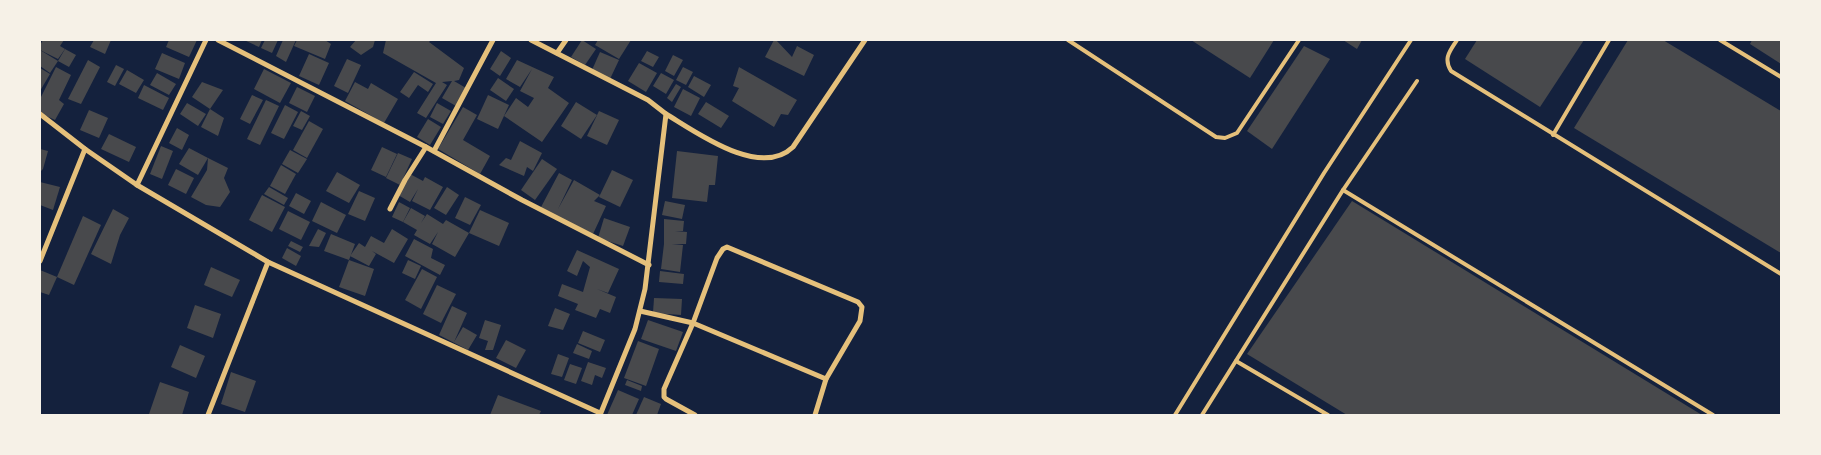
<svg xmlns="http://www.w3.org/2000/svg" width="1821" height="455" font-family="Helvetica,sans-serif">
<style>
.building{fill:#48494c}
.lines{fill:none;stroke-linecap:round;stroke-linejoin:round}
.service{stroke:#e5c07b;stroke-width:4}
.minor{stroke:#e5c07b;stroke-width:5}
</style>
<rect width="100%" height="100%" fill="#14213d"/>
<g class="building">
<polygon points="43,40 64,40 60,46 65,49 58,59 40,50 40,45"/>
<polygon points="94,40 111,40 105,54 90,47"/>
<polygon points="169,40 197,40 189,57 166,47"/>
<polygon points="244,40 262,40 259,47"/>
<polygon points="265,40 278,40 272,53 261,48"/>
<polygon points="283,40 296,40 286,62 276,56"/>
<polygon points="297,40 325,40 331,44 325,59 294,46"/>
<polygon points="356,40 375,40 373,47 361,55 350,47"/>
<polygon points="386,40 431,40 429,42 464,68 459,80 454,81 466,88 456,106 442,98 452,81 442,82 447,85 426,118 417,113 436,83 383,53"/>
<polygon points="582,40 596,49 585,65 571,57"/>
<polygon points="598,40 631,40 619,59 595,45"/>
<polygon points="774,40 776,40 792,57 797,46 814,55 804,76 765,57"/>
<polygon points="1191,40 1274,40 1250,78"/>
<polygon points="1343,40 1362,40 1357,49"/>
<polygon points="1477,40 1584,40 1540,107 1465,59"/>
<polygon points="1628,40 1663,40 1781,111 1781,253 1574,128"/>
<polygon points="1752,40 1781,40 1781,64 1750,44"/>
<polygon points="1304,46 1330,59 1272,149 1247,131"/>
<polygon points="65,49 76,55 69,67 58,61"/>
<polygon points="40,50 58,61 50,73 40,66"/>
<polygon points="501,51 511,58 500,76 490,69"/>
<polygon points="647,51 659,57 653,67 641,61"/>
<polygon points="600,52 619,60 610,79 592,70"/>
<polygon points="162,53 185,63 179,79 155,69"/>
<polygon points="309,54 329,63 319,85 299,76"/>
<polygon points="673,55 683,60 674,76 665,71"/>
<polygon points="347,59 361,65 348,93 334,86"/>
<polygon points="88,60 100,67 81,104 68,99"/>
<polygon points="517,60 554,77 548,88 569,103 542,142 504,116 516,98 528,107 534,98 520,91 532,69 520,87 506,79"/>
<polygon points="639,63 657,73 646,92 628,81"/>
<polygon points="116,65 124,69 115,86 107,82"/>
<polygon points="56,67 71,75 59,100 64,104 55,120 40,113 40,99"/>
<polygon points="683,67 693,72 686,85 676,80"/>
<polygon points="739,67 797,100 788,115 781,114 774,127 732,101 739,88 733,86"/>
<polygon points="40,68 50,74 40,91"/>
<polygon points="264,69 291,83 280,103 254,89"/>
<polygon points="127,70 144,80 136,93 119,84"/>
<polygon points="414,72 433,84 428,92 418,85 409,98 400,92"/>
<polygon points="157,73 176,84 169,95 150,85"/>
<polygon points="661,73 674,80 666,94 653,86"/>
<polygon points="694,76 711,85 704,97 688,87"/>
<polygon points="498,78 514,89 506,101 490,90"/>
<polygon points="202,82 223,90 210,109 192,97"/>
<polygon points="355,82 368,89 371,83 398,99 384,123 345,101"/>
<polygon points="676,84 681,87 672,102 667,98"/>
<polygon points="144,85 169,98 163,110 138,98"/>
<polygon points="297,87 315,96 307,112 289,103"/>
<polygon points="683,89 700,98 691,116 674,107"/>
<polygon points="252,95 263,100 250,124 240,119"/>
<polygon points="488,95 509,105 498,129 477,119"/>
<polygon points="266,100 279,106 260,145 247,139"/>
<polygon points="576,102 597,115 581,139 561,126"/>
<polygon points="706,102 729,116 721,128 698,114"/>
<polygon points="187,103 206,114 198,126 180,114"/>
<polygon points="437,103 451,111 443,124 430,117"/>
<polygon points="285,105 298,112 284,139 271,133"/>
<polygon points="463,107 477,115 463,140 490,156 480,174 438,149"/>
<polygon points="210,109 224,118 218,136 201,127"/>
<polygon points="89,110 108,118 99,138 80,130"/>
<polygon points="301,111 310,116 302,130 293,126"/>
<polygon points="599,111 619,120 607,145 587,136"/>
<polygon points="428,119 441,127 430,145 417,137"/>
<polygon points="309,121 323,129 307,158 293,150"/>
<polygon points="177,128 189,135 182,150 169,143"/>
<polygon points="109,134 136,147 129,162 101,149"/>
<polygon points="520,141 542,153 533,171 527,167 524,176 499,165 506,158 511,160"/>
<polygon points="161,146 173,151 162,179 150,174"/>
<polygon points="382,147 397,154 386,177 371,170"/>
<polygon points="189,148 208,158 198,175 179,164"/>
<polygon points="40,149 48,151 43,169 40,172"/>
<polygon points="290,150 307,159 298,173 282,164"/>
<polygon points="677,151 718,156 715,185 709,185 707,202 672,198"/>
<polygon points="398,153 412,159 400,185 386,178"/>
<polygon points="208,158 228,168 224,178 230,192 220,207 206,205 191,197 207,170"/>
<polygon points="542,159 557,169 535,200 521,190"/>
<polygon points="281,165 296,174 285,194 270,186"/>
<polygon points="176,169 194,178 186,194 168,185"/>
<polygon points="612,170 633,180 620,207 599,197"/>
<polygon points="337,172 360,185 349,203 326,191"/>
<polygon points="559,173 572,180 558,209 574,180 600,195 594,201 606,206 593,234 540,209"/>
<polygon points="410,174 423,181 425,177 443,187 430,210 412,201 418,189 410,202 398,195"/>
<polygon points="40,182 60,187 53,210 40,205"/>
<polygon points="269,187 288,198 284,205 264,194"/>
<polygon points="447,187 459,195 446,215 434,208"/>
<polygon points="359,191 375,198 365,221 348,214"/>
<polygon points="296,193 311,201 304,214 289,206"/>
<polygon points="262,195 285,207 272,232 249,220"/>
<polygon points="465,197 481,205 470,225 455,218"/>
<polygon points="665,201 685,205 682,219 662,215"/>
<polygon points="1352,201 1702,415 1347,415 1247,354"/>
<polygon points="321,202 346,215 337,233 312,221"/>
<polygon points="399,202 410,208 403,222 392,217"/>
<polygon points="411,208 425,216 421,223 427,214 443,224 446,220 469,233 455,257 432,244 438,232 430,244 414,235 417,230 403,222"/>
<polygon points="113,209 129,218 120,235 111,264 91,254"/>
<polygon points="480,210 509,223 499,246 469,233"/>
<polygon points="288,211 310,222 301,240 279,229"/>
<polygon points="83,216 101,225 74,285 57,277"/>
<polygon points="604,218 630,227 623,246 598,238"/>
<polygon points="664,219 684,221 683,231 675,231 687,232 686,244 672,244 683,245 680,272 661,269 664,244"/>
<polygon points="318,229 326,233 319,247 309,246"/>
<polygon points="392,229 408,239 394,263 372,251 376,254 369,266 350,256 359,243 365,247 371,236 384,243"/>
<polygon points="331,234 355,244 349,260 324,251"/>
<polygon points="414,239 433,249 431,258 445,265 440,275 405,256"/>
<polygon points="291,241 303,247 300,252 288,246"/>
<polygon points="287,248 301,256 296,266 282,258"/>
<polygon points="577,250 619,269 608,293 597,289 616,297 610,313 600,309 596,318 575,310 578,304 558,296 562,284 583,292 590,267 583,261 577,276 567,271"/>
<polygon points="349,260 374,269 365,296 339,287"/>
<polygon points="408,260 421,266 415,279 402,273"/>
<polygon points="211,267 240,280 232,297 204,285"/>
<polygon points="422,269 437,277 421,309 405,300"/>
<polygon points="40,270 57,277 49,295 40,292"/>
<polygon points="660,271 684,274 683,284 659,282"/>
<polygon points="437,285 456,294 441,323 423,314"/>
<polygon points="654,298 682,299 681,315 653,313"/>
<polygon points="195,305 221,314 213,338 187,328"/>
<polygon points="452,306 467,313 454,342 463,327 477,335 468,350 439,335"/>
<polygon points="555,308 570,314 563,330 548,326"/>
<polygon points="485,320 501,325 493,350 485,350 488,341 479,338"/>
<polygon points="648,320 683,332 676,351 641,339"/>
<polygon points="583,331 605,340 600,352 578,343"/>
<polygon points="506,340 526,350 516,368 496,358"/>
<polygon points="638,341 659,349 646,386 624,378"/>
<polygon points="577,344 592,351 589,359 573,353"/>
<polygon points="180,345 205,356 196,378 171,367"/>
<polygon points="558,354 569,358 562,377 551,374"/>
<polygon points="588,362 606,368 602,378 595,375 592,385 581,381"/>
<polygon points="570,364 582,368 576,384 564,380"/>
<polygon points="231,372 256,381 245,412 221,404"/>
<polygon points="627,380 642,386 641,391 625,385"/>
<polygon points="160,382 189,392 182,415 149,414"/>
<polygon points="618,390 639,399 632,415 607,415"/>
<polygon points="498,395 541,411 539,415 490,415"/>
<polygon points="644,397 661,404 657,415 636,415"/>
</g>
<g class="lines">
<g class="service">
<polyline points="1068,40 1216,137 1225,138 1237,133 1299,40"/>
<path d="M1457 40C1450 51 1443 58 1451 71L1781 274"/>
<polyline points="1720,40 1781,77"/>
<polyline points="1553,135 1609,40"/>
<polyline points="1343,190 1713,415"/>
<polyline points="1236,361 1328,415"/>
<polyline points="1175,415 1324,173 1411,40"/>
<polyline points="1202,415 1343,190 1417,81"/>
</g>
<g class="minor">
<polyline points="218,40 426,147 522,200 649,265"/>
<polyline points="531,40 648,100 666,114"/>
<polyline points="557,53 566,40"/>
<polyline points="40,114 85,149 137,185 268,262 600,413"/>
<polyline points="434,151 493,40"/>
<polyline points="137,185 206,40"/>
<polyline points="390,209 405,180 426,147"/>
<polyline points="40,261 85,149"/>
<polyline points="640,311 693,323 826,379"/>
<polyline points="208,415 268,262"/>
<path d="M600 415 635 329 645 289 666 114C696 132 760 179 793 147L865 40"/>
<polyline points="695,415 666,399 664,397 664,389 693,323 717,258 723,249 727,247 858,302 862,307 860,321 826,379 815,415"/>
</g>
</g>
<rect width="1821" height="455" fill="none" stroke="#f6f1e7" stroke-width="82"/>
</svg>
